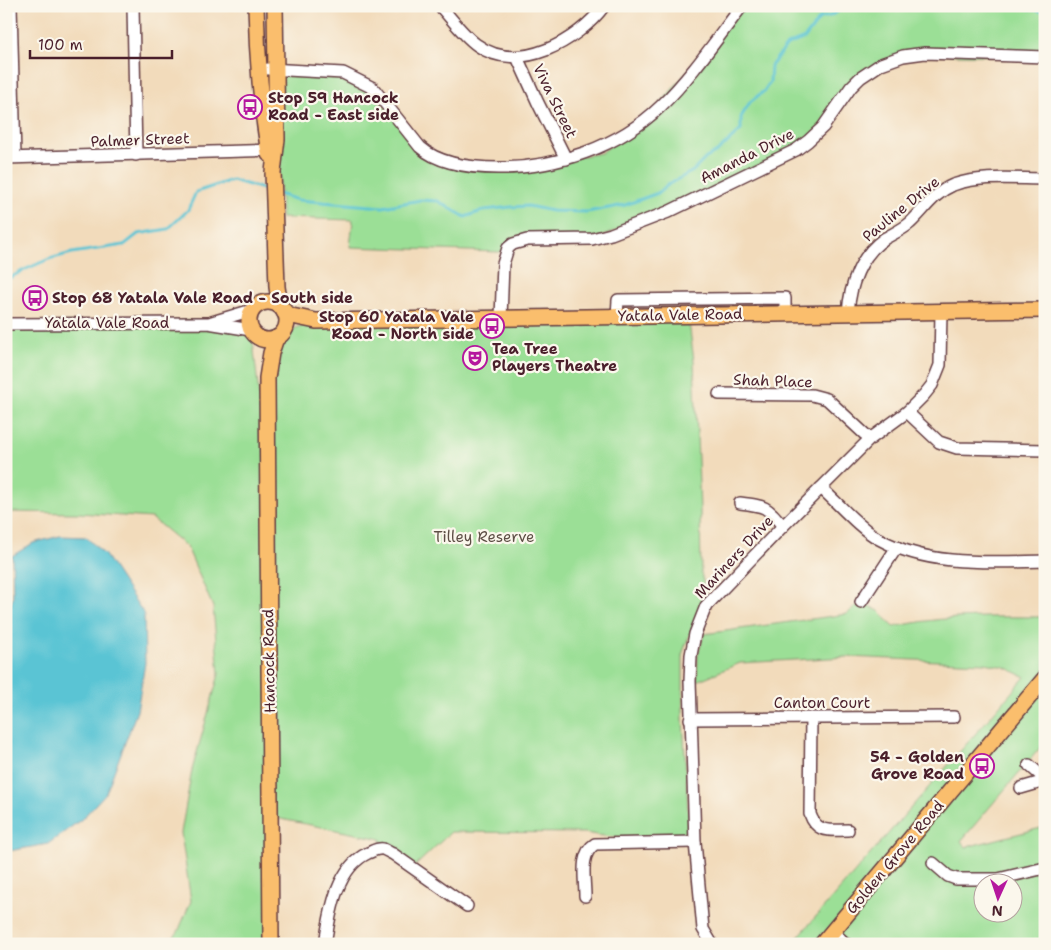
<svg xmlns="http://www.w3.org/2000/svg" width="1051" height="950" font-family="'Shantell Sans',sans-serif">
<style>
.green{fill:#9bdf96;stroke:#727f60;fill-rule:evenodd}
.water{fill:#5ac4d4;stroke:#527280}
.lines{fill:none;stroke-linecap:round;stroke-linejoin:round}
.stream{stroke:#5ac4d4;stroke-width:3}
.minor-casing{stroke:#633b41;stroke-width:14}
.major-casing{stroke:#633b41;stroke-width:18}
.minor{stroke:#fff;stroke-width:11}
.major{stroke:#fabe6d;stroke-width:15}
.labels{text-anchor:middle;stroke-width:4.5;stroke-linejoin:round;paint-order:stroke}
.poi-label{font-size:15px;font-weight:bold;fill:#4a1f2b;stroke:#fbf7ec;text-anchor:start}
.street-label{font-size:15px;fill:#4a1f2b;stroke:#fbf7ec}
.park-label{font-size:15px;fill:#5e4f46;stroke:#fbf7ec}
</style>
<rect width="100%" height="100%" fill="#fbf7ec"/>
<filter id="ink" filterUnits="userSpaceOnUse"><feTurbulence type="fractalNoise" baseFrequency=".02" numOctaves="2"/><feDisplacementMap in="SourceGraphic" scale="10" xChannelSelector="R" yChannelSelector="G"/><feConvolveMatrix kernelMatrix="1 2 1 2 8 2 1 2 1" color-interpolation-filters="sRGB"/></filter>
<filter id="wash" filterUnits="userSpaceOnUse"><feTurbulence type="fractalNoise" baseFrequency=".0096" numOctaves="4" result="noise"/><feDisplacementMap in="SourceGraphic" scale="20" xChannelSelector="R" yChannelSelector="G"/><feGaussianBlur stdDeviation="1.12" result="paint"/><feColorMatrix in="noise" values="0 0 0 0 0 0 0 0 0 0 0 0 0 0 0 0 0 1.4 0 .05"/><feComposite in="paint" operator="in"/></filter>
<g filter="url(#wash)">
<rect width="100%" height="100%" fill="#f2dbbb"/>
<g class="green">
<polygon points="743,6 1045,6 1045,57 914,54 870,70 811,137 741,177 601,237 527,240 499,252 350,247 353,220 281,218 276,69 362,81 420,147 471,167 566,159 601,153 647,119"/>
<path d="M688 315 694 361 700 509 701 573 706 592 683 652V719L689 827 682 835C651 838 618 840 586 833L451 832 414 867 382 849 381 839 271 817 272 944H167L178 932 191 901 181 833 192 770 219 674 213 607 187 547 152 518 79 513 6 512V324L220 320 252 333 267 466 276 338 300 326 316 321Z"/>
<path d="M861 602 879 611 894 627C943 615 994 617 1045 617V742L961 841 966 847 1045 827V944H792L1025 677 1005 667 984 663 847 657 740 663 697 681 698 655 704 634 847 614ZM984 882H1014V912H984Z"/>
</g>
<polygon class="water" points="60,536 86,537 105,555 144,614 145,663 137,711 106,793 82,819 48,844 9,851 6,849 6,619 13,597 12,556 33,543"/>
<g class="lines">
<g class="stream">
<polyline points="1018,6 1045,12"/>
<polyline points="278,194 298,200 383,207 420,200 438,201 465,217 485,210 511,207 528,206 552,211 587,212 625,205 658,193 669,184 693,171 706,158 717,152 741,130 741,117 750,102 764,91 770,82 771,66 787,45 805,38 820,18 830,16 847,6"/>
<polyline points="6,280 24,270 49,259 72,253 124,245 138,234 168,229 188,210 196,192 232,180 270,191"/>
</g>
</g>
</g>
<g filter="url(#ink)">
<g class="lines">
<defs>
<g id="minor">
<polyline points="11,6 15,157"/>
<polyline points="133,6 136,155"/>
<path d="M440 6C451 18 464 36 477 45 518 75 578 41 604 6"/>
<polyline points="517,57 538,103 566,159"/>
<path d="M268 69 343 73 373 88 420 147C440 165 473 168 499 168 556 168 619 147 661 106 691 77 716 40 742 6"/>
<polyline points="6,158 275,150"/>
<path d="M848 313C850 285 860 256 884 239 892 234 902 230 910 223 924 210 934 193 953 185 981 175 1015 179 1045 179"/>
<polyline points="617,316 618,300 785,298 785,314"/>
<polyline points="501,318 503,264 508,248 513,244 527,240 592,239 611,234 668,212 769,163 796,150 808,141 823,127 851,87 860,78 881,64 903,56 925,53 1045,57"/>
<polyline points="212,322 252,310"/>
<polyline points="6,324 208,323 251,330"/>
<polyline points="719,394 812,395 827,399 870,439"/>
<polyline points="907,412 939,442 957,448 1045,450"/>
<path d="M821 488C838 503 860 529 879 539 930 567 989 562 1045 561"/>
<path d="M740 503C766 506 766 506 783 526"/>
<polyline points="861,602 897,547"/>
<path d="M811 718 810 814C817 834 830 830 848 830"/>
<polyline points="690,719 954,717"/>
<polyline points="1029,765 1045,779"/>
<polyline points="1021,788 1045,781"/>
<polyline points="933,863 948,876 956,879 998,879 1045,868"/>
<path d="M585 896C585 879 579 854 595 844L695 842"/>
<polyline points="833,932 846,944"/>
<path d="M325 944C330 913 336 868 368 853 373 851 378 848 383 849 386 850 390 853 393 854L467 906"/>
<polyline points="712,944 703,929 695,842 690,681 691,655 695,634 706,606 783,526 870,439 907,412 924,395 932,385 940,365 941,311"/>
</g>
<g id="major">
<path d="M256 6C257 56 261 105 269 154"/>
<polyline points="275,6 277,139 273,172 277,287 280,306"/>
<circle cx="268" cy="321" r="19"/>
<polyline points="284,312 292,316 316,321 1045,310"/>
<polyline points="271,944 267,378 271,353 276,338"/>
<polyline points="822,944 1045,678"/>
</g>
</defs>
<use href="#minor" class="minor-casing"/>
<use href="#major" class="major-casing"/>
<use href="#minor" class="minor"/>
<use href="#major" class="major"/>
</g>
</g>
<defs>
<symbol id="bus-ring" viewBox="-11 -11 22 22"><circle r="9.5" fill="#fbf7ec" stroke="#b5179e" stroke-width="1.5"/><path d="M-5-6H5V4H4V6H2V4H-2V6H-4V4H-5ZM-3.5-4V0h7V-4ZM-3.5 1.2v1.5H-2V1.2ZM2 1.2v1.5H3.5V1.2Z" fill="#b5179e"/></symbol>
<symbol id="theatre-ring" viewBox="-11 -11 22 22"><circle r="9.5" fill="#fbf7ec" stroke="#b5179e" stroke-width="1.5"/><path d="M-5-5.5Q0-4 5-5.5V0Q5 5 0 6Q-5 5-5 0ZM-3.3-2.5H-1v1.5H-3.3ZM1-2.5H3.3v1.5H1ZM-2.8 1Q0 5.5 2.8 1Z" fill="#b5179e"/></symbol>
</defs>
<g fill-rule="evenodd">
<use href="#bus-ring" x="236" y="93" width="28" height="28"/>
<use href="#bus-ring" x="21" y="284" width="28" height="28"/>
<use href="#bus-ring" x="478" y="312" width="28" height="28"/>
<use href="#theatre-ring" x="461" y="344" width="28" height="28"/>
<use href="#bus-ring" x="968" y="752" width="28" height="28"/>
</g>
<g class="labels">
<g class="poi-label">
<text x="268" y="103">Stop 59 Hancock<tspan x="268" dy="17">Road - East side</tspan></text>
<text x="52" y="303">Stop 68 Yatala Vale Road - South side</text>
<text x="474" y="322" text-anchor="end">Stop 60 Yatala Vale<tspan x="474" dy="17">Road - North side</tspan></text>
<text x="492" y="354">Tea Tree<tspan x="492" dy="17">Players Theatre</tspan></text>
<text x="964" y="762" text-anchor="end">54 - Golden<tspan x="964" dy="17">Grove Road</tspan></text>
</g>
<g class="street-label">
<text transform="translate(555 101) rotate(64)" y="5">Viva Street</text>
<text transform="translate(140 140) rotate(-2)" y="5">Palmer Street</text>
<text transform="translate(747 156) rotate(-27)" y="5">Amanda Drive</text>
<text transform="translate(901 209) rotate(-39)" y="5">Pauline Drive</text>
<text transform="translate(680 315) rotate(-1)" y="5">Yatala Vale Road</text>
<text x="107" y="328">Yatala Vale Road</text>
<text transform="translate(773 381) rotate(2)" y="5">Shah Place</text>
<text transform="translate(734 557) rotate(-47)" y="5">Mariners Drive</text>
<text transform="translate(269 661) rotate(-91)" y="5">Hancock Road</text>
<text x="822" y="708">Canton Court</text>
<text transform="translate(895 857) rotate(-50)" y="5">Golden Grove Road</text>
</g>
<g class="park-label">
<text x="484" y="542">Tilley Reserve</text>
</g>
</g>
<rect width="1051" height="950" fill="none" stroke="#fbf7ec" stroke-width="25"/>
<g transform="translate(998 898) rotate(183)"><circle r="24" fill="#fbf7ec" stroke="#b4a19f"/>
<path d="M0-4L9 19L0 12L-9 19Z" fill="#b5179e"/>
<text y="-8" font-size="14" font-weight="bold" text-anchor="middle" fill="#4a1f2b">N</text>
</g>
<path d="M30 50v8h142v-8" fill="none" stroke="#4a1f2b" stroke-width="2.5"/>
<text x="38" y="50" font-size="15" fill="#4a1f2b" stroke="#fbf7ec" stroke-width="4" paint-order="stroke">100 m</text>
</svg>
